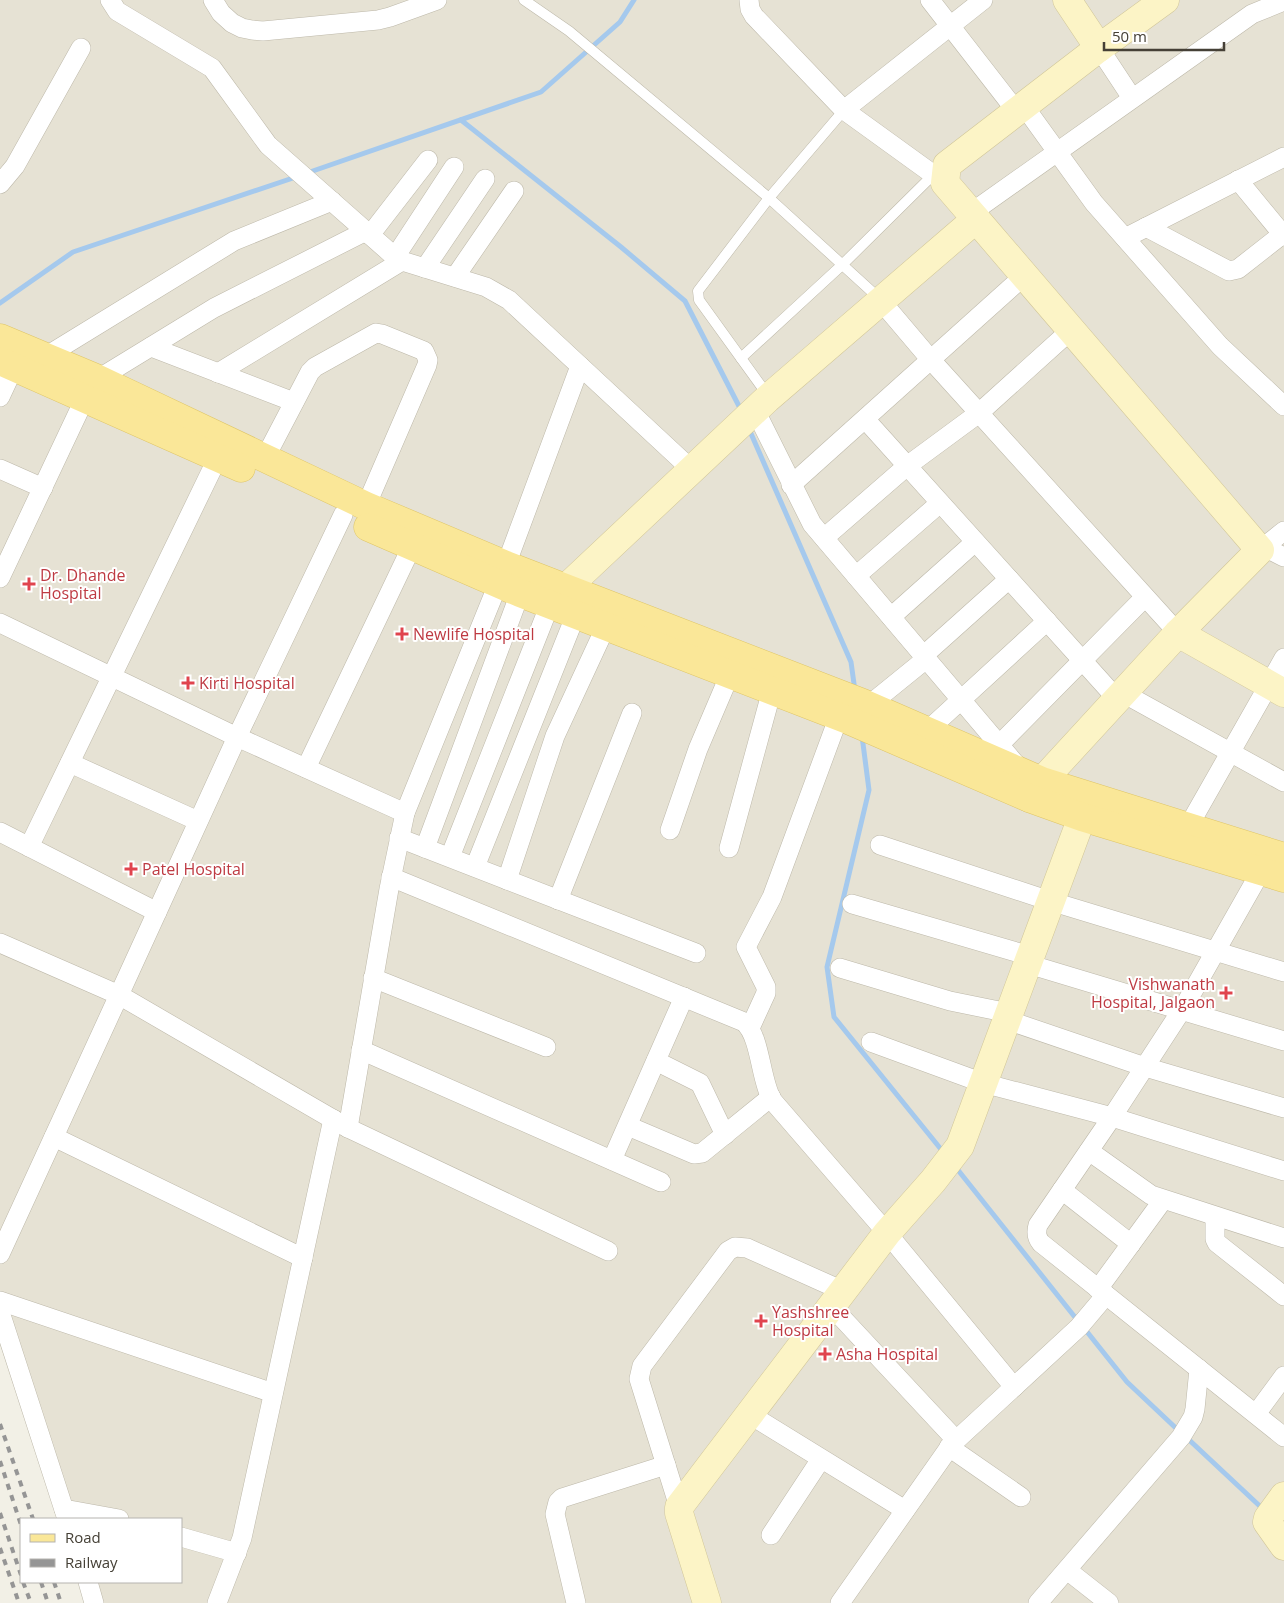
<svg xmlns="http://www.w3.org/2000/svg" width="1284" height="1603" font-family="'Open Sans',sans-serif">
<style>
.residential{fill:#e6e2d4}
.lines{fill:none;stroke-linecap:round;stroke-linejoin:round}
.stream{stroke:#a5c9ed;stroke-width:5}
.lane-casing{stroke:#bdb8a9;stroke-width:11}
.street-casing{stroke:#bdb8a9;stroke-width:20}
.secondary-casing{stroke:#d1c698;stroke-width:29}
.primary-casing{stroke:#dec568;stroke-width:29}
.lane{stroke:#fff;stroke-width:10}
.street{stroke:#fff;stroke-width:19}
.secondary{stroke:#fcf4c6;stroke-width:28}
.primary{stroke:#fae798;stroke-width:28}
.rail{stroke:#959595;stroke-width:4;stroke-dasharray:6 6;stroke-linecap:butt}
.health-dot{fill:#e0444e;stroke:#fff;stroke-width:2}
.labels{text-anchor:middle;stroke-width:4;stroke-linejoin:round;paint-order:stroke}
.health-label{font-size:16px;fill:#be3a42;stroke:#fff;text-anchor:start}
</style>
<rect width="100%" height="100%" fill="#f2f0e6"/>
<polygon class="residential" points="0,0 1284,0 1284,1603 88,1603 80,1582 181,1582 181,1519 59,1519 0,1344"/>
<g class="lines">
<g class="stream">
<polyline points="461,120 621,247 685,301 742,412"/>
<polyline points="307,173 541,92 620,22 634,0"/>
<polyline points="0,303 73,252 296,177"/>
<polyline points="749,429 851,662 855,691"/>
<polyline points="862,736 869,790 827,967 834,1017 944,1153"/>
<polyline points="954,1165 1078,1321"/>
<polyline points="1084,1328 1127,1382 1179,1431"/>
<polyline points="1186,1437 1264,1510"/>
</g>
<defs>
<g id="lane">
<polyline points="524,0 569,31 769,198 881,300"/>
<polyline points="741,358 842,265 933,175"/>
<polyline points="769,397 699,300 698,291 769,198 844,110"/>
</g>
<g id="street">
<polyline points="110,0 117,11 212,68 268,145 395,257 402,261 486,287 509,300 692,470"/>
<polyline points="213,0 221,13 232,23 242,28 252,30 263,31 378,20 390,17 437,0"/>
<polyline points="749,0 750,9 754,16 844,110 945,183"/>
<polyline points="930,0 1017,112"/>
<polyline points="1099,48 1132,98"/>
<polyline points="1024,106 1094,203 1220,346 1284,406"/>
<polyline points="844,110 983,0"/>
<polyline points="1238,180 1284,236"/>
<polyline points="0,184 15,166 81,48"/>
<polyline points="971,213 1252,14 1284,1"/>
<polyline points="1146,227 1229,271 1238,269 1284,233"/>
<polyline points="370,235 428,160"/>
<polyline points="1125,238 1284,157"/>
<polyline points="395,257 454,167"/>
<polyline points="425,268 485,179"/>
<polyline points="455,277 514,191"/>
<polyline points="881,301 931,360 1178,633"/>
<polyline points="151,347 294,402"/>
<polyline points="45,357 234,241 332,201"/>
<polyline points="218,373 402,261"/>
<polyline points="0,397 14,367"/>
<polyline points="755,410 812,524 1018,767"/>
<polyline points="865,419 1117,699"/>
<polyline points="265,458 310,372 315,367 376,333 382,334 424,351 428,360 427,365 366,506"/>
<polyline points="0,469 43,488"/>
<polyline points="791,485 1025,275"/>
<polyline points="343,515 237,737 119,995 348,1128 389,889 405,813 498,584"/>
<polyline points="824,538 907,466 979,413 1071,330"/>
<polyline points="1264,547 1284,557"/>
<polyline points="1260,550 1284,531"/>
<polyline points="506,565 580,366"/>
<polyline points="856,576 940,503"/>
<polyline points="0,578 85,398 98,379 214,308 366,231"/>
<polyline points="891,617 975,542"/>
<polyline points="0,623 237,737 405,813"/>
<polyline points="923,656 1009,579"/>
<polyline points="1123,693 1284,782"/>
<polyline points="868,706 926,659"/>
<polyline points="927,731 1047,621"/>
<polyline points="999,745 1145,597"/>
<polyline points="70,763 198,821"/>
<polyline points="306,768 412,546"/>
<polyline points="1188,827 1284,658"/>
<polyline points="670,830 698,749 730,674"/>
<polyline points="0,832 157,912"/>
<polyline points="399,838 696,953"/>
<polyline points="880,845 1050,901 1284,972"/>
<polyline points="29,847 218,457"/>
<polyline points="425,848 520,593"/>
<polyline points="729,848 772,690"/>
<polyline points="450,857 550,604"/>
<polyline points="475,867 576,614"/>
<path d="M1261 871 1185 1005 1112 1117 1038 1225C1036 1232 1036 1237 1041 1243L1284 1437"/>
<path d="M391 877 744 1022C761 1037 760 1079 772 1100L887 1233 1014 1387"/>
<polyline points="507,880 555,736 606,626"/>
<polyline points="558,900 632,713"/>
<polyline points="852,904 1030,956"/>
<polyline points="0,943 119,995 0,1254"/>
<polyline points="1028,964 1284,1041"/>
<polyline points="840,968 950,1001 1009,1013"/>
<polyline points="373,978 546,1047"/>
<polyline points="1007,1020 1145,1067 1284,1108"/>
<polyline points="750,1028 766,993 766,987 746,947 772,897 839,716"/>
<polyline points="871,1042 983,1083 1112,1117 1284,1171"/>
<polyline points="361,1050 661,1182"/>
<polyline points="656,1061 700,1083 725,1135"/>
<polyline points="628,1126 694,1154 702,1153 771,1097"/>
<polyline points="348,1128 608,1251"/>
<polyline points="54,1137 303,1258"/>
<polyline points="1089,1151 1151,1195 1284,1238"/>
<polyline points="612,1160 684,997"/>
<polyline points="1062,1190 1131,1244"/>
<polyline points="1215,1217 1215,1239 1217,1243 1284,1296"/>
<polyline points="1098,1289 1163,1200"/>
<polyline points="0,1301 273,1393"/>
<polyline points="831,1306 956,1440"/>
<polyline points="0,1312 67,1519"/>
<polyline points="749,1414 905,1510"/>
<polyline points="1256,1414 1284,1376"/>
<polyline points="949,1447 1021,1497"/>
<polyline points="679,1507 639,1379 642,1366 728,1251 735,1247 747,1248 843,1291"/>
<polyline points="64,1509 119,1519"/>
<polyline points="771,1535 821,1459"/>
<polyline points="181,1537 237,1553"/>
<polyline points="1067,1570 1109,1603"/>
<polyline points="88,1582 94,1603"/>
<polyline points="217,1603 242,1538 333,1119"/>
<polyline points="576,1603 555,1514 558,1502 562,1498 666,1465"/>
<polyline points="840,1603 951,1445 1079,1327 1106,1295"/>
<polyline points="1038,1603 1181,1437 1193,1417 1195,1409 1199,1369"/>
</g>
<g id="secondary">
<polyline points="1067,0 1099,48"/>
<polyline points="976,219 1260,550 1178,633 1042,781 1029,798"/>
<polyline points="550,603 767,399 976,219 945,183 947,165 1099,48 1165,0"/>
<polyline points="1178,633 1284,693"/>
<polyline points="1284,1496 1268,1518 1267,1522 1284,1546"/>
<polyline points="707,1603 679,1513 679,1507 887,1233 933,1181 960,1146 1082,817"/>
</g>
<g id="primary">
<polyline points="0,338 98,379 366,506 506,565 863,703 1042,781 1284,857"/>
<polyline points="0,361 241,468"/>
<polyline points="368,527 520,593 848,720 1029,798 1082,817 1284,878"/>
</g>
</defs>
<use href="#lane" class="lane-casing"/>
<use href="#street" class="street-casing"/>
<use href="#secondary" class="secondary-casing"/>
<use href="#primary" class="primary-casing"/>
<use href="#lane" class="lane"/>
<use href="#street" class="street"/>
<use href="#secondary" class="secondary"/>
<use href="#primary" class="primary"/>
<g class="rail">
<polyline points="0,1424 33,1519"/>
<polyline points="0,1461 21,1525"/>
<polyline points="0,1513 21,1575"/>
<polyline points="0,1548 19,1603"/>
<polyline points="23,1582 31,1603"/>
<polyline points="41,1582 48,1603"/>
<polyline points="54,1582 61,1603"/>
</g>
</g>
<g class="health-dot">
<path d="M26.5 576.5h5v5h5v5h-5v5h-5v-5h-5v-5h5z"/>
<path d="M399.5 626.5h5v5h5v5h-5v5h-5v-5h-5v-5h5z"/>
<path d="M185.5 675.5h5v5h5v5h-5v5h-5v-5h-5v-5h5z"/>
<path d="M128.5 861.5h5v5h5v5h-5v5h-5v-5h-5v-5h5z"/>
<path d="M1223.5 985.5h5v5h5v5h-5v5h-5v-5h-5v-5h5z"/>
<path d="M758.5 1313.5h5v5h5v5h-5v5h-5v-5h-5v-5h5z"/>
<path d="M822.5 1346.5h5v5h5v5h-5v5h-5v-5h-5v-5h5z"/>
</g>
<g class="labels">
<g class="health-label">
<text x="40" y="581">Dr. Dhande<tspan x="40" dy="18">Hospital</tspan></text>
<text x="413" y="640">Newlife Hospital</text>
<text x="199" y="689">Kirti Hospital</text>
<text x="142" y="875">Patel Hospital</text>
<text x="1215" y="990" text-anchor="end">Vishwanath<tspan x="1215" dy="18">Hospital, Jalgaon</tspan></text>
<text x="772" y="1318">Yashshree<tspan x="772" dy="18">Hospital</tspan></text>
<text x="836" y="1360">Asha Hospital</text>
</g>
</g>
<rect x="20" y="1518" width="162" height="65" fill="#ffffff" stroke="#b5b3af"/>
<rect x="30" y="1534" width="25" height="8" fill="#fae798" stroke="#b5b3af"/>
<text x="65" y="1543" font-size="15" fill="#454036">Road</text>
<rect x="30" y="1559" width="25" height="8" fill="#959595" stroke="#b5b3af"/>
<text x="65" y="1568" font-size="15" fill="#454036">Railway</text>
<path d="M1104 42v8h120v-8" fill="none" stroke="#454036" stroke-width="2.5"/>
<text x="1112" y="42" font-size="15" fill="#454036" stroke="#ffffff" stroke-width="4" paint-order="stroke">50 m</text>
</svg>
